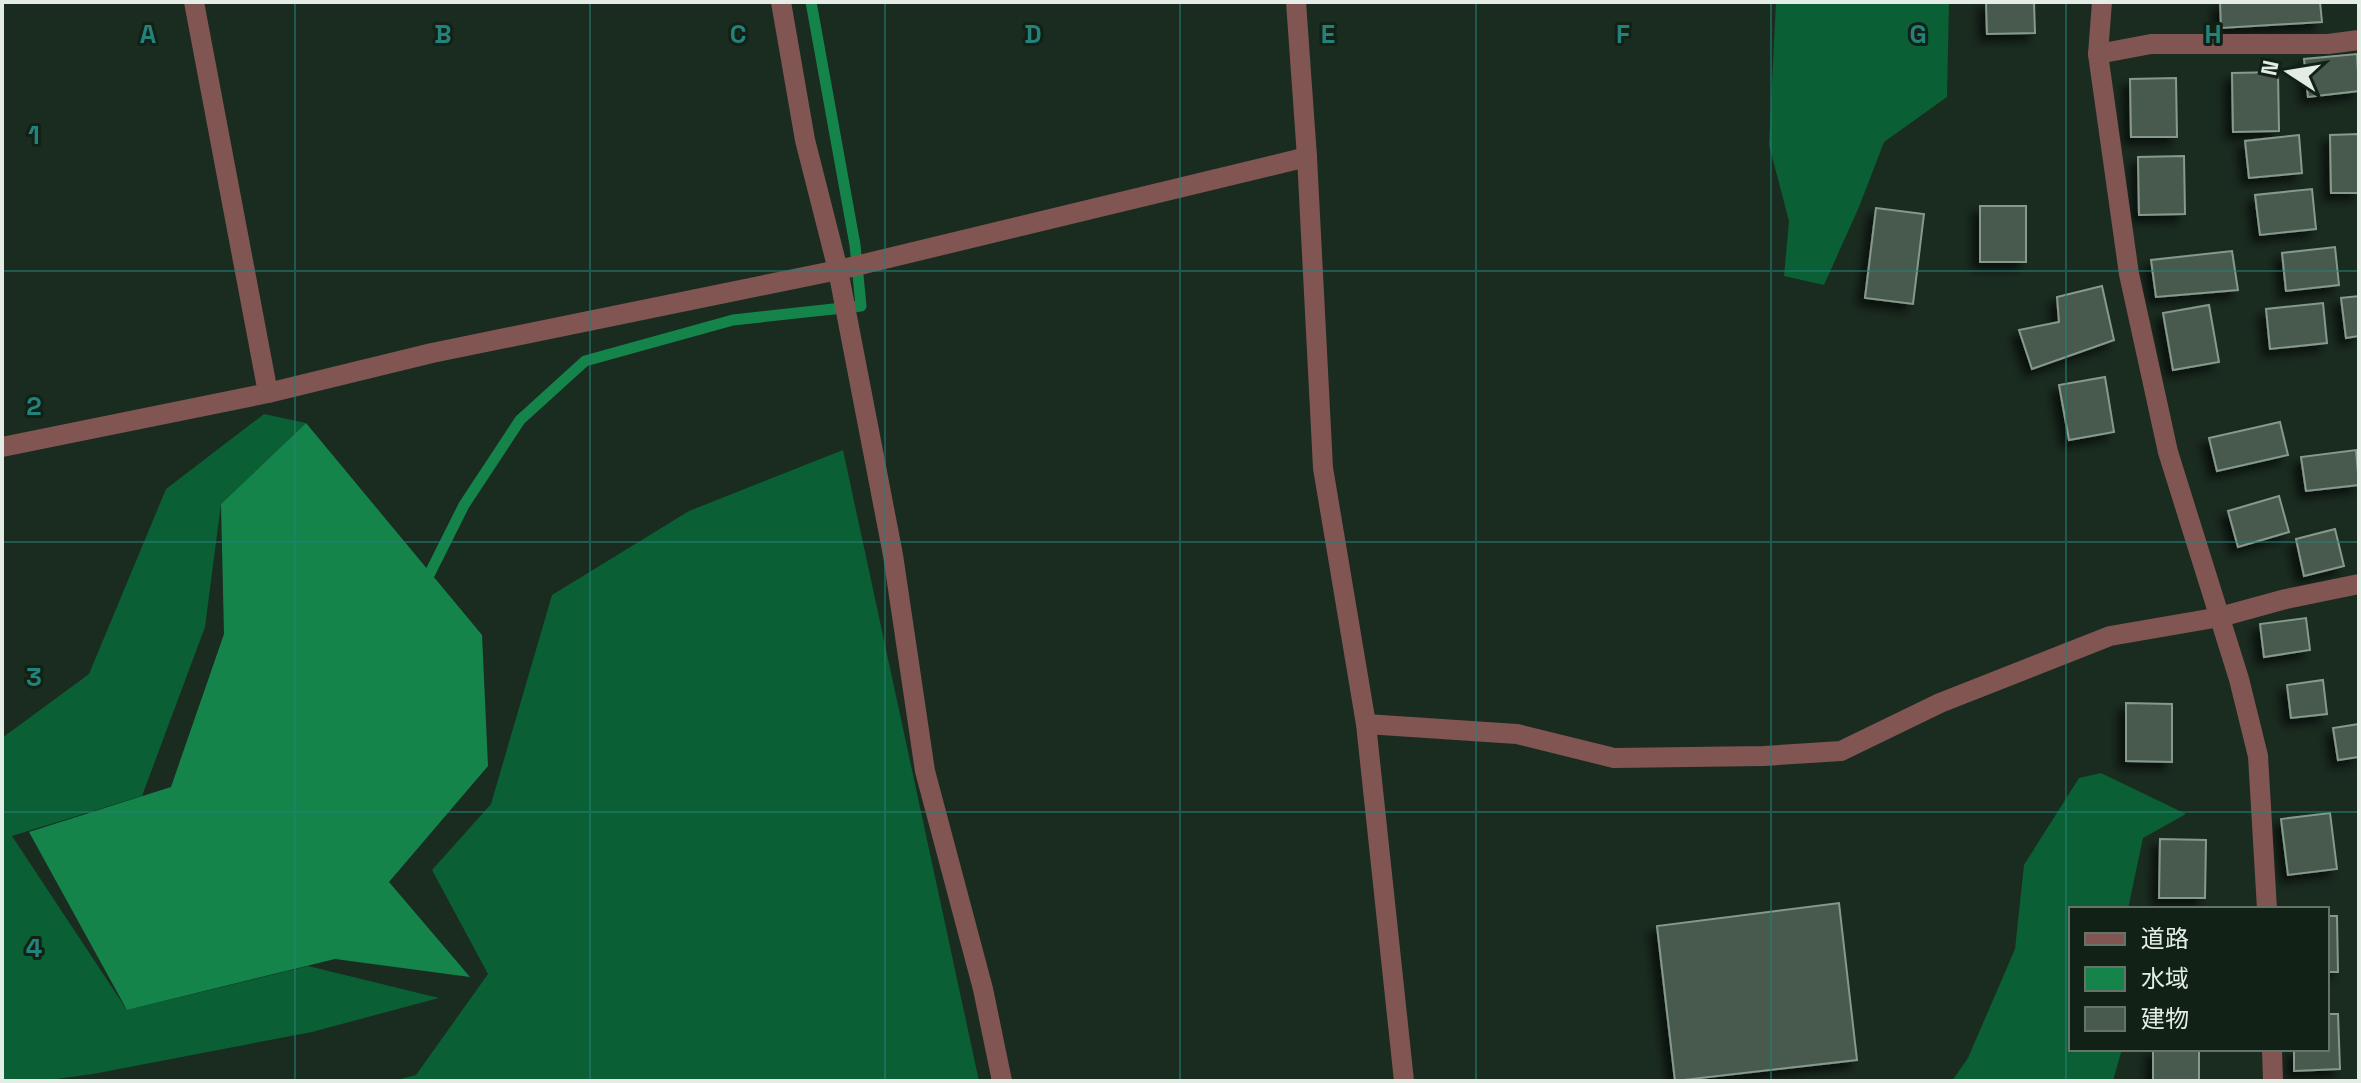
<svg xmlns="http://www.w3.org/2000/svg" width="2361" height="1083" font-family="'Space Grotesk','Noto Sans JP',sans-serif">
<style>
.forest{fill:#0a5f34}
.water{fill:#15844b}
.lines{fill:none;stroke-linecap:round;stroke-linejoin:round}
.stream{stroke:#15844b;stroke-width:11}
.building{fill:#475a4d;stroke:#869a8c;stroke-width:2;filter:url(#shadow)}
.street{stroke:#805552;stroke-width:20}
.grid{fill:none;stroke:#24827a;stroke-width:2;stroke-opacity:0.55}
.grid-label{font-size:26px;text-anchor:middle;font-weight:bold;fill:#24827a;stroke:#112116;stroke-width:6;stroke-linejoin:round;paint-order:stroke}
</style>
<defs>
<filter id="shadow"><feDropShadow dx="-7" dy="7" stdDeviation="4" flood-color="#0009"/></filter>
</defs>
<rect width="100%" height="100%" fill="#1a2b20"/>
<g class="forest">
<polygon points="1776,2 1949,2 1947,97 1884,142 1859,207 1824,285 1784,276 1789,221 1769,145"/>
<polygon points="264,414 306,423 221,504 205,627 142,796 12,836 127,1010 308,966 439,998 312,1032 93,1074 42,1081 2,1081 2,738 89,674 166,489"/>
<polygon points="843,450 979,1081 869,1081 867,1079 861,1081 393,1081 416,1075 488,974 432,870 491,804 552,595 689,511"/>
<polygon points="2101,773 2186,814 2143,838 2128,909 2071,909 2071,1049 2122,1049 2113,1081 1952,1081 1968,1058 2015,949 2024,865 2079,778"/>
</g>
<polygon class="water" points="306,423 482,635 488,766 389,882 470,977 335,959 127,1010 29,832 171,787 224,634 221,504"/>
<g class="lines">
<polyline class="stream" points="424,585 464,505 520,420 585,361 733,320 861,306 855,245 811,2"/>
</g>
<g class="building">
<polygon points="1986,2 2034,2 2035,33 1987,34"/>
<polygon points="2220,2 2320,2 2322,22 2221,28"/>
<polygon points="2357,54 2359,91 2308,97 2304,59"/>
<polygon points="2278,72 2279,131 2233,132 2232,73"/>
<polygon points="2176,78 2177,137 2131,137 2130,79"/>
<polygon points="2359,134 2359,193 2331,193 2330,135"/>
<polygon points="2299,135 2302,173 2249,178 2245,141"/>
<polygon points="2184,156 2185,214 2139,215 2138,157"/>
<polygon points="2312,189 2316,229 2260,235 2255,195"/>
<rect x="1980" y="206" width="46" height="56"/>
<polygon points="1876,208 1924,214 1913,304 1865,298"/>
<polygon points="2335,247 2339,285 2286,291 2282,253"/>
<polygon points="2232,251 2238,290 2156,297 2151,260"/>
<polygon points="2102,286 2114,340 2032,369 2019,330 2059,322 2057,297"/>
<polygon points="2359,296 2359,336 2346,338 2341,298"/>
<polygon points="2323,303 2327,343 2270,349 2266,309"/>
<polygon points="2209,305 2219,362 2173,370 2163,313"/>
<polygon points="2105,377 2114,432 2069,440 2059,385"/>
<polygon points="2280,422 2288,455 2217,471 2209,438"/>
<polygon points="2356,450 2359,485 2306,491 2301,457"/>
<polygon points="2279,496 2289,532 2238,547 2228,511"/>
<polygon points="2335,529 2344,566 2304,576 2296,539"/>
<polygon points="2306,618 2310,650 2264,657 2260,624"/>
<polygon points="2323,680 2327,714 2291,718 2287,685"/>
<polygon points="2126,703 2172,704 2172,762 2126,761"/>
<polygon points="2359,724 2359,757 2338,760 2333,728"/>
<polygon points="2330,813 2337,869 2288,875 2281,819"/>
<polygon points="2160,839 2206,840 2205,898 2159,898"/>
<polygon points="1839,903 1857,1060 1675,1081 1657,926"/>
<polygon points="2327,916 2337,916 2338,972 2327,972"/>
<polygon points="2327,1014 2338,1014 2340,1069 2294,1071 2294,1049 2327,1049"/>
<polygon points="2153,1049 2199,1050 2199,1081 2153,1081"/>
</g>
<g class="lines">
<g class="street">
<polyline points="194,2 268,393"/>
<polyline points="781,2 805,140 838,270 893,555 925,771 983,989 1002,1081"/>
<polyline points="1296,2 1307,157 1323,468 1366,724 1404,1081"/>
<polyline points="2102,2 2098,54 2129,274 2168,452 2239,679 2258,756 2267,909"/>
<polyline points="2098,54 2151,44 2328,44 2359,40"/>
<polyline points="2,447 268,393 432,353 843,269 1307,157"/>
<polyline points="1366,724 1517,734 1614,758 1764,756 1841,751 1940,703 2110,636 2220,617 2286,599 2359,584"/>
<polyline points="2272,1049 2273,1081"/>
</g>
</g>
<path class="grid" d="M295 2V1081M590 2V1081M885 2V1081M1180 2V1081M1476 2V1081M1771 2V1081M2066 2V1081M2 271H2359M2 542H2359M2 812H2359"/>
<g class="grid-label">
<text x="148" y="43">A</text>
<text x="443" y="43">B</text>
<text x="738" y="43">C</text>
<text x="1033" y="43">D</text>
<text x="1328" y="43">E</text>
<text x="1623" y="43">F</text>
<text x="1918" y="43">G</text>
<text x="2213" y="43">H</text>
<text x="34" y="144">1</text>
<text x="34" y="415">2</text>
<text x="34" y="686">3</text>
<text x="34" y="957">4</text>
</g>
<rect width="2361" height="1083" fill="none" stroke="#e3ede5" stroke-width="8"/>
<rect x="2069" y="907" width="260" height="144" fill="#112116" stroke="#657369" stroke-width="2"/>
<rect x="2085" y="933" width="40" height="12" fill="#805552" stroke="#657369" stroke-width="2"/>
<text x="2141" y="947" font-size="24" fill="#e3ede5">道路</text>
<rect x="2085" y="967" width="40" height="24" fill="#15844b" stroke="#657369" stroke-width="2"/>
<text x="2141" y="987" font-size="24" fill="#e3ede5">水域</text>
<rect x="2085" y="1007" width="40" height="24" fill="#475a4d" stroke="#657369" stroke-width="2"/>
<text x="2141" y="1027" font-size="24" fill="#e3ede5">建物</text>
<g transform="translate(2289 72) rotate(282)" stroke="#112116" stroke-width="6" paint-order="stroke">
<path d="M0-6L14 30L0 20L-14 30Z" fill="#e3ede5"/>
<text y="-12" font-size="22" font-weight="bold" text-anchor="middle" fill="#e3ede5">N</text>
</g>
</svg>
